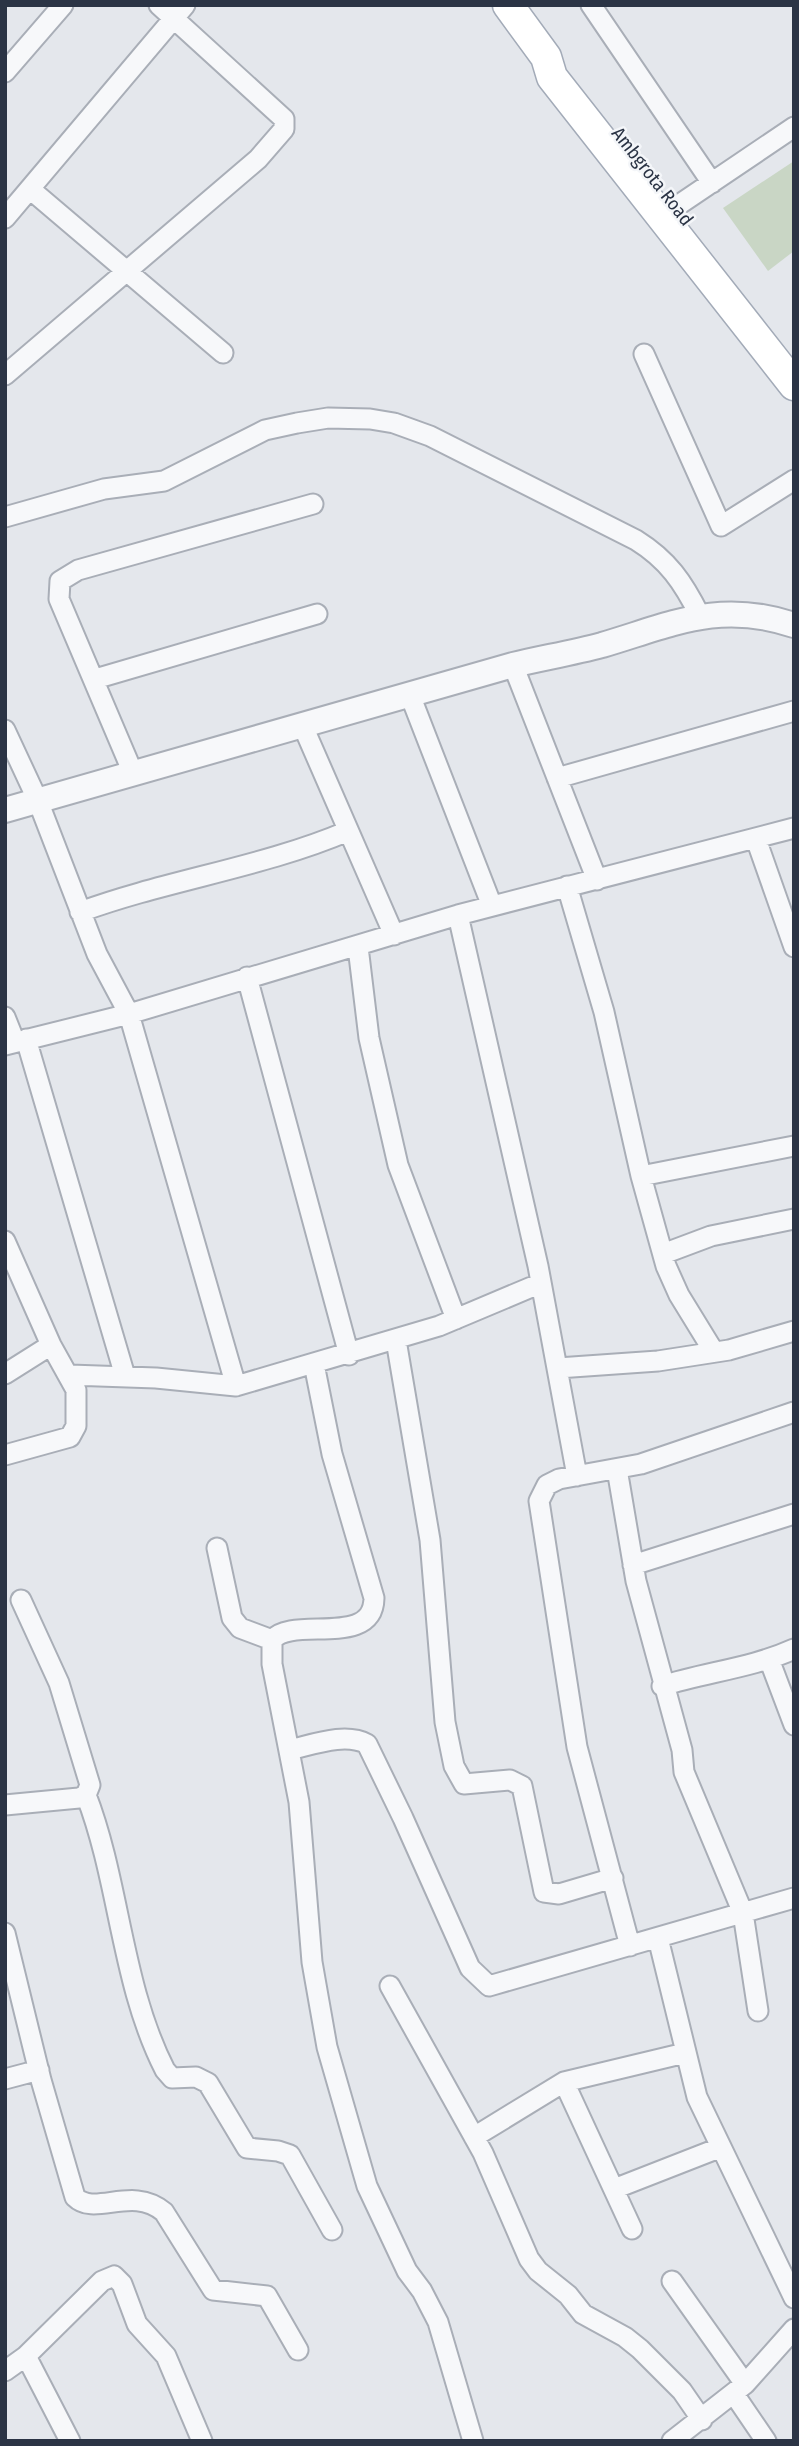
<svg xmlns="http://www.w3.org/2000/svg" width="799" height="2446" viewBox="0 0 799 2446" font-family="'Fira Sans Condensed',sans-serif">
<rect width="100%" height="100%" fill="#e4e7ec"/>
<path fill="#c9d6c5" d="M794,161V251L768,271L723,208Z"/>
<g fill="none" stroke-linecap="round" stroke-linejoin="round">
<defs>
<path id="minor" d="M591,5L712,183
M5,72L63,5
M30,189L223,353
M677,206L794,127
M5,218L185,5
M644,354L721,526L794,480
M5,375L258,159L284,129V119L159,5
M5,517L104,489L164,481L265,430L297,423L328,418L370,419L394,423L430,436L636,540C668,560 683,582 700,616
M513,665L597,880
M95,679L317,614
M410,695L492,906
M302,724L394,935
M5,730L38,801L97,954L129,1014L236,1386
M133,773L59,599L60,581L78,570L313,504
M557,778L794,711
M756,839L794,947
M567,886L604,1012L641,1176L666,1266L679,1295L714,1352
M80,912C167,880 264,867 348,831
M458,915L538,1266L577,1476
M358,947L369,1038L398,1165L456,1319
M247,977L349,1355
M5,1017L15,1042
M26,1039L125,1376
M5,1045L129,1014L458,915L794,828
M641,1176L794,1146
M5,1241L51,1345L76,1390V1426L70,1437L5,1455
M663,1254L711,1236L794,1219
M396,1340L430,1540L445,1722L454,1766L464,1784L510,1780L522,1786L544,1892L559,1894L613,1878
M314,1364L332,1454L374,1598C373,1649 292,1615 272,1640V1664L299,1802L312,1962L327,2047L367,2186L407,2271L422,2291L438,2322L473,2441
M558,1368L658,1361L729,1350L794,1331
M5,1374L51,1345
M70,1375L156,1378L236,1386L439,1326L541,1283
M617,1469L636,1581L682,1750L684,1772L743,1913L758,2011
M217,1548L232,1618L240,1628L272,1640
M633,1565L794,1514
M769,1659L794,1725
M662,1686C706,1672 752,1668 794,1649
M289,1750C312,1745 345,1732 367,1744L403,1818L470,1968L489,1986L794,1898
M86,1795C120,1883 121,1984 165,2070L172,2078L196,2077L208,2083L247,2148L278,2151L290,2155L332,2230
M5,1805L79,1798L86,1795L90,1785L59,1683L21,1600
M5,1933L41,2080L75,2197C95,2217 132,2185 164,2212L213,2290L267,2296L298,2350
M658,1938L697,2097L794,2298
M630,1946L577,1747L539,1501L547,1485L559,1479L641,1464L794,1412
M390,1986L483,2153L529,2259L538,2271L568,2295L583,2314L625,2337L640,2349L682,2391L702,2420
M5,2079L39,2070
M564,2082L632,2229
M474,2137L564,2082L685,2053
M614,2189L719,2148
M672,2281L745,2384
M26,2356L70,2441
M5,2371L26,2356L102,2281L114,2276L122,2284L137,2324L166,2356L202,2441
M734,2394L766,2441
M672,2441L745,2384L794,2329"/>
<path id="tertiary" d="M5,810L513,665C542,658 572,653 602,645C673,624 719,600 794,625"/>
<path id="primary" d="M508,5L546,57L552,77L794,385"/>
</defs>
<use href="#minor" stroke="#a9aeb7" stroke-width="23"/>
<use href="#tertiary" stroke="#a9aeb7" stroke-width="28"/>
<use href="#primary" stroke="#a3abb8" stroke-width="33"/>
<use href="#minor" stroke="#f7f8fa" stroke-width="19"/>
<use href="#tertiary" stroke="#f7f8fa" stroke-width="24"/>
<use href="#primary" stroke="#fff" stroke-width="30"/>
</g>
<g text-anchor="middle" stroke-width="5" stroke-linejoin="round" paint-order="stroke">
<g font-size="19" fill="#2b3445" stroke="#f4f6f9">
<text transform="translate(653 176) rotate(52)" y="7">Ambgrota Road</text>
</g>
</g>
<rect width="799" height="2446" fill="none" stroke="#2b3445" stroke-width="14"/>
</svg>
